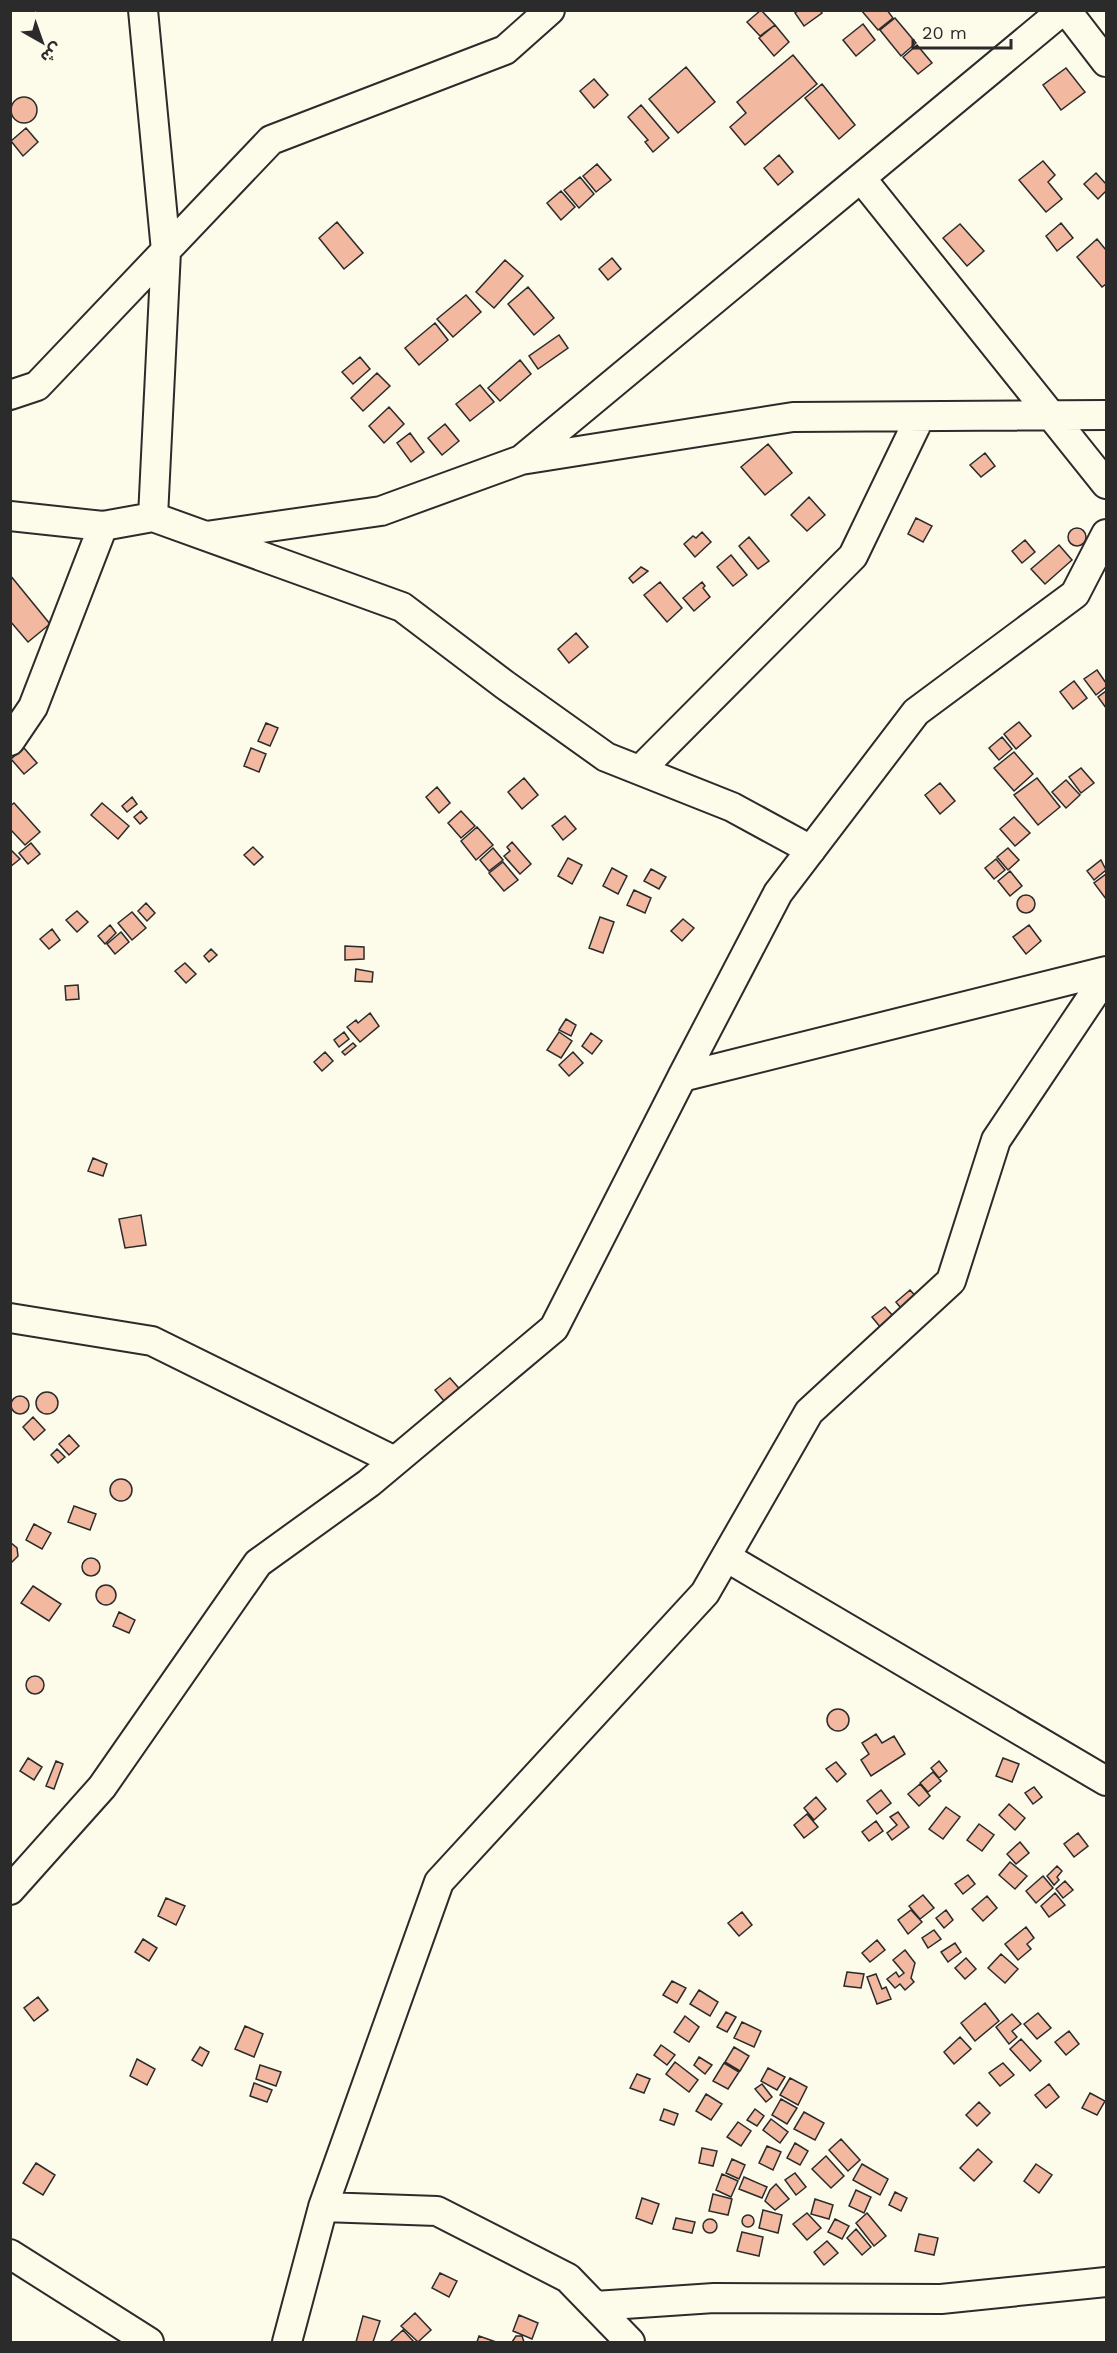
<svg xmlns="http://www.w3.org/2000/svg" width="1117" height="2353" viewBox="0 0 1117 2353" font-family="'Work Sans','Noto Sans Arabic',sans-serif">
<rect width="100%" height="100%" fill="#fdfbea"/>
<path fill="#f2b8a0" stroke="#2b2b2b" stroke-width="1.5" d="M761,10L775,25L760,36L747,22Z
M799,10H820L822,13L804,26L795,13Z
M861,10H887L893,18L878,30Z
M895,18L916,43L901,56L880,30Z
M863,24L875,40L856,56L843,40Z
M775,25L789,42L774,56L759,38Z
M917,45L932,63L918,74L903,57Z
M793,55L817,84L745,145L730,127L746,113L737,102Z
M686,67L715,102L678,133L649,99Z
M1066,68L1085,92L1061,110L1043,85Z
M594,79L608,95L594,108L580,91Z
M822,84L855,125L839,139L805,98Z
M11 110a13 13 0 1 1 26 0a13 13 0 1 1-26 0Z
M641,105L669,138L653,152L645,142L648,140L628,117Z
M26,128L38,142L23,156L11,141Z
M779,155L793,172L778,185L764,168Z
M1043,161L1055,175L1048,182L1062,199L1046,212L1019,180Z
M597,164L611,180L596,192L583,176Z
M1096,173L1106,184V191L1098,199L1084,184Z
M580,177L594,194L579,208L564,190Z
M561,191L575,207L561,220L547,203Z
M337,222L363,253L344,269L319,238Z
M1061,223L1073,238L1057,251L1046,236Z
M960,224L984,251L967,266L943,238Z
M1097,239L1106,250V284L1102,287L1077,257Z
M612,258L621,269L608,280L599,269Z
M505,260L523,276L494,308L476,292Z
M528,287L554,318L534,335L508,304Z
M466,295L481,312L453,337L437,319Z
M435,323L448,340L419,365L405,348Z
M559,335L568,348L538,369L529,356Z
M360,357L370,369L353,384L342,372Z
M520,360L531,374L500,401L488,388Z
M377,373L390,386L363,411L351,398Z
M480,385L494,402L470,421L456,404Z
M389,407L404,424L384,443L369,426Z
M445,424L459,441L442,455L428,438Z
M410,433L424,452L411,462L397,443Z
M768,444L792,473L765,495L741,467Z
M985,453L995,466L981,477L970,465Z
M809,497L825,515L807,531L791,515Z
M916,518L932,526L923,542L908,534Z
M1068 537a9 9 0 1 1 18 0a9 9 0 1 1-18 0Z
M702,532L711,542L695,557L684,544L693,536L696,538Z
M749,537L769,561L758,569L739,546Z
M1025,540L1035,552L1022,563L1012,551Z
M1059,545L1072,560L1045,584L1031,569Z
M731,555L747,575L733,586L717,567Z
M641,567L648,571L633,583L629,578Z
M10,575L50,624L28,642L10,621Z
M660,582L682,608L667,622L644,595Z
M702,582L705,586L703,588L710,597L694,611L683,598Z
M576,633L588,647L569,663L558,649Z
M1097,670L1106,683V687L1096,695L1084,679Z
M1074,681L1087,698L1073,709L1060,692Z
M1106,691V708L1098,697Z
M1019,722L1031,736L1016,749L1004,734Z
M266,723L278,728L270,746L258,741Z
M1002,737L1012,749L999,760L989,748Z
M24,748L37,763L24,774L11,759Z
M251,748L266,754L259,772L244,766Z
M1014,752L1033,774L1014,791L994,768Z
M1081,768L1094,783L1081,793L1069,777Z
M524,778L538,795L522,809L508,792Z
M1037,778L1060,807L1038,825L1014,795Z
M1066,780L1080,795L1066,808L1052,792Z
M940,783L955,801L940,814L925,795Z
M437,787L450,803L439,813L426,797Z
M132,797L137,804L127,812L122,806Z
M14,803L40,832L25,845L10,829V806Z
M102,803L129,826L118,839L91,815Z
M141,811L147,818L140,824L134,817Z
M461,811L475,826L461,838L448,823Z
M565,816L576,829L563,840L552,826Z
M1014,817L1030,833L1015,846L1000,829Z
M477,827L493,845L476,860L461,841Z
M512,842L531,864L520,874L504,856L510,851L507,847Z
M31,843L40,854L28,864L19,853Z
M253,847L263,857L254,865L244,855Z
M493,848L503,860L489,871L480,860Z
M1008,848L1019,860L1008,870L997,857Z
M10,849L20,859L10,867Z
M568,858L582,865L572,884L558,876Z
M996,859L1005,870L994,879L985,868Z
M1101,860L1106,870L1094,880L1087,871Z
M503,862L518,880L504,891L489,873Z
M612,868L627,876L618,894L603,886Z
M651,869L666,877L659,889L644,881Z
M1010,871L1022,886L1010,896L998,881Z
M1106,874V899L1094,883Z
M634,890L651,898L645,913L627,905Z
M1017 904a9 9 0 1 1 18 0a9 9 0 1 1-18 0Z
M146,903L155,913L147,921L138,911Z
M77,911L88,922L77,932L66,920Z
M132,912L146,928L132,940L118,923Z
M600,917L614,922L603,953L589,948Z
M683,919L694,928L682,941L671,931Z
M110,925L116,933L105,944L98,936Z
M1029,925L1041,941L1026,954L1013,937Z
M52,929L60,940L49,949L40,939Z
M121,932L129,942L115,954L107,944Z
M345,946L364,947V959L345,960Z
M211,949L217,955L209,962L204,956Z
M185,963L196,974L186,983L175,971Z
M356,969L373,972L372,982L355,981Z
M78,985L79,999L66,1000L65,986Z
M370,1013L379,1026L360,1042L347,1027L356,1020L358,1023Z
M566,1019L576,1025L571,1036L559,1030Z
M344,1032L349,1039L339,1047L334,1040Z
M559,1032L572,1041L561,1058L547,1050Z
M591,1033L602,1041L592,1054L582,1046Z
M353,1043L356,1046L345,1055L342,1052Z
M325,1052L333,1061L322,1071L314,1062Z
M573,1052L583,1063L569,1076L559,1065Z
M93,1158L107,1164L103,1176L88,1171Z
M141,1215L146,1245L125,1248L119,1219Z
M910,1290L920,1301L905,1313L896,1302Z
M885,1307L894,1317L881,1328L872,1317Z
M450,1378L464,1394L449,1407L435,1390Z
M36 1403a11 11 0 1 1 22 0a11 11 0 1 1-22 0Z
M11 1405a9 9 0 1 1 18 0a9 9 0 1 1-18 0Z
M33,1417L45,1430L34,1440L23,1427Z
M69,1435L79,1446L69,1455L59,1444Z
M57,1449L65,1457L58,1463L51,1455Z
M110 1490a11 11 0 1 1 22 0a11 11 0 1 1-22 0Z
M74,1506L96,1514L90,1530L68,1522Z
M34,1524L51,1533L42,1549L26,1540Z
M10,1542L17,1548L18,1556L10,1564Z
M82 1567a9 9 0 1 1 18 0a9 9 0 1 1-18 0Z
M96 1595a10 10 0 1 1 20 0a10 10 0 1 1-20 0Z
M33,1586L61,1604L49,1621L21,1603Z
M119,1612L135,1620L129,1633L113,1626Z
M26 1685a9 9 0 1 1 18 0a9 9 0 1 1-18 0Z
M827 1720a11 11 0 1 1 22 0a11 11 0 1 1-22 0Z
M876,1734L882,1743L894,1736L905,1754L871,1776L861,1760L869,1754L862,1743Z
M28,1758L42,1767L34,1780L20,1771Z
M1003,1758L1019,1764L1012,1782L996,1776Z
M56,1761L63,1764L54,1789L46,1786Z
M939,1761L947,1771L939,1778L931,1768Z
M836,1762L846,1774L837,1782L826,1769Z
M933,1772L941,1781L928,1792L920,1783Z
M920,1784L930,1796L919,1806L908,1794Z
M1034,1787L1042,1797L1033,1804L1025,1793Z
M881,1790L891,1803L877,1814L867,1801Z
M816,1797L826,1809L814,1820L804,1808Z
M1009,1804L1025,1818L1015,1830L999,1815Z
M946,1807L960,1817L943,1839L929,1829Z
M898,1812L909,1827L892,1840L887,1833L897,1825L890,1817Z
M807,1814L818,1827L804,1838L794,1825Z
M876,1821L883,1831L869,1841L862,1832Z
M979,1824L994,1835L982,1851L967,1840Z
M1078,1833L1088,1846L1074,1857L1064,1844Z
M1020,1842L1029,1853L1016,1864L1007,1854Z
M1010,1862L1027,1876L1015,1889L999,1875Z
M1057,1866L1062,1871L1057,1877L1059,1880L1054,1885L1047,1876Z
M968,1875L975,1884L963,1894L955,1884Z
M1043,1876L1053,1888L1036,1903L1026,1891Z
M1065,1881L1073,1890L1063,1898L1056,1889Z
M1055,1893L1065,1905L1049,1917L1041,1906Z
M923,1895L934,1908L920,1919L909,1906Z
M987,1896L997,1908L983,1921L972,1909Z
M166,1898L185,1906L176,1925L158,1916Z
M911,1910L922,1922L908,1934L898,1920Z
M946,1910L953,1920L944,1928L936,1918Z
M742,1912L752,1925L739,1936L728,1923Z
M1026,1927L1034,1938L1027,1944L1031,1949L1018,1960L1005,1944Z
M934,1930L941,1939L928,1948L922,1938Z
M143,1939L157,1948L149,1961L135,1952Z
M877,1940L885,1950L870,1962L862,1953Z
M955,1943L961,1952L948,1962L941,1952Z
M905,1950L915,1963L911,1978L914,1982L905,1990L900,1984L895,1988L887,1979L896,1972L899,1977L904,1973L893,1960Z
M1001,1954L1018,1969L1005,1983L988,1968Z
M966,1958L976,1969L965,1979L955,1968Z
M847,1972L864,1974L861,1988L844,1986Z
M876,1974L882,1989L886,1987L891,1999L877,2004L867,1977Z
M672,1981L686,1988L677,2003L663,1995Z
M699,1990L718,2002L710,2016L690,2004Z
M38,1997L48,2010L34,2021L24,2008Z
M985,2003L999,2021L975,2041L961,2023Z
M726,2012L736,2017L727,2032L717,2027Z
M1038,2013L1051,2028L1037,2039L1024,2024Z
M1012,2014L1021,2024L1012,2031L1017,2037L1009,2044L996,2027Z
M685,2016L699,2027L689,2042L674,2032Z
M742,2022L761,2031L754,2047L734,2038Z
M245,2026L263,2034L254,2057L235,2049Z
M1069,2031L1079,2044L1066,2055L1055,2042Z
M960,2037L971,2049L954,2064L944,2052Z
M1021,2039L1041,2061L1030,2071L1010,2049Z
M661,2045L675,2055L667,2065L654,2055Z
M200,2047L209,2052L202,2066L192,2060Z
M734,2047L749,2056L740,2071L725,2062Z
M699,2057L712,2065L705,2074L694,2065Z
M137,2059L155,2069L147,2085L130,2076Z
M675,2062L698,2080L689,2092L666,2074Z
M724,2063L739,2072L728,2089L713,2081Z
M1003,2063L1014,2075L1000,2086L989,2073Z
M260,2065L281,2072L276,2086L256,2079Z
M768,2068L785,2077L777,2090L761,2081Z
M637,2074L650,2079L644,2093L630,2088Z
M790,2078L807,2087L798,2105L780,2095Z
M254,2083L272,2090L267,2102L250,2096Z
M762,2084L772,2097L766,2102L755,2089Z
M1049,2084L1059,2097L1046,2108L1035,2095Z
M1090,2093L1105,2101L1097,2115L1082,2108Z
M706,2094L722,2104L711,2120L696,2111Z
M781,2099L797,2108L787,2124L772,2115Z
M979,2102L990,2113L977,2126L966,2115Z
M664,2109L678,2114L674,2125L660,2120Z
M755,2109L764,2116L757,2126L747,2120Z
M804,2112L824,2123L815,2140L794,2129Z
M771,2119L788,2132L780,2143L763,2130Z
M738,2122L751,2131L741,2146L727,2137Z
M841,2139L860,2160L848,2171L829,2150Z
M795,2143L808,2151L800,2165L787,2158Z
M767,2146L781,2152L773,2170L759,2163Z
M702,2148L717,2151L713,2166L699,2163Z
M978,2149L992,2162L974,2181L960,2168Z
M826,2156L844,2176L831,2188L812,2169Z
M732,2159L745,2165L739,2179L726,2173Z
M36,2163L55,2175L43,2195L23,2183Z
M862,2164L888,2179L880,2195L853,2180Z
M1036,2164L1052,2175L1039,2193L1024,2181Z
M795,2173L806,2187L796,2195L785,2180Z
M722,2174L738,2181L731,2197L716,2190Z
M744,2177L767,2187L762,2198L739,2189Z
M776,2184L789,2199L775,2210L765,2201L770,2190Z
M856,2190L871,2197L864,2213L849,2206Z
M895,2192L907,2198L901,2211L889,2205Z
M713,2194L732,2199L728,2215L709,2211Z
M642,2198L659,2204L652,2224L636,2218Z
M815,2199L833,2205L829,2219L811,2214Z
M763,2210L782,2215L778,2233L759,2228Z
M807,2213L821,2228L807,2240L793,2224Z
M867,2213L886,2236L874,2246L856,2223Z
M742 2221a6 6 0 1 1 12 0a6 6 0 1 1-12 0Z
M676,2218L695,2222L692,2233L673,2229Z
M703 2226a7 7 0 1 1 14 0a7 7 0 1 1-14 0Z
M835,2219L849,2226L842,2239L828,2232Z
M856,2229L871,2247L862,2255L847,2238Z
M742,2232L763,2237L759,2256L737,2251Z
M919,2234L938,2238L934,2255L915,2251Z
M827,2241L838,2253L824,2265L814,2252Z
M440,2273L457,2281L449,2297L432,2288Z
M415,2313L431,2330L418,2342L401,2326Z
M519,2315L538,2323L532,2339L513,2331Z
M363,2316L380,2321L373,2342H356Z
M403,2330L414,2342H390Z
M479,2336L496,2342H477Z
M516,2336H522L524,2342H512Z"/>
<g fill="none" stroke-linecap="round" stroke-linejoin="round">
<defs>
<path id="minor" d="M143,10L166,251L153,517
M1066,10L1106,62
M861,178L1106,484
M10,395L37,386L271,140L505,50L550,10
M521,460L793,417L1106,415
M10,516L103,526
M206,536L381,511L521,460L1063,10
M10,741L33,707L103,526L153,517L402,607L505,685L606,757L732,807L811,850
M640,770L853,556L920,417
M682,1077L778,893L916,712L1075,594L1106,534
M10,1318L152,1341L395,1461
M726,1557L1106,1781
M10,1890L102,1787L258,1563L369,1483L554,1328L682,1077L1106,971
M323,2207L437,2211L568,2278L630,2342
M10,2254L149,2342
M595,2306L714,2298L941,2299L1106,2282
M287,2342L323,2207L439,1882L705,1593L809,1412L951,1281L996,1140L1106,976"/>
</defs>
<use href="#minor" stroke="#2b2b2b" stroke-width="32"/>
<use href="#minor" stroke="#fdfbea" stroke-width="28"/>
</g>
<rect width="1117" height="2353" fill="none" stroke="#2b2b2b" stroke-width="24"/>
<g transform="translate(42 42) rotate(140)" stroke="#fdfbea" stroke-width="4.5" paint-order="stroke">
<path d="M0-4.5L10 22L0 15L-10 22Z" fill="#2b2b2b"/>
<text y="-9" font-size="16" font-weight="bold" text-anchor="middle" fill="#2b2b2b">ش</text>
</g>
<path d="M913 39v9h98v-9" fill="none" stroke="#2b2b2b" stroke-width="3"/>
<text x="922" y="39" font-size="18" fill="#2b2b2b" stroke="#fdfbea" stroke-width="4.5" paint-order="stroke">20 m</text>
</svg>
